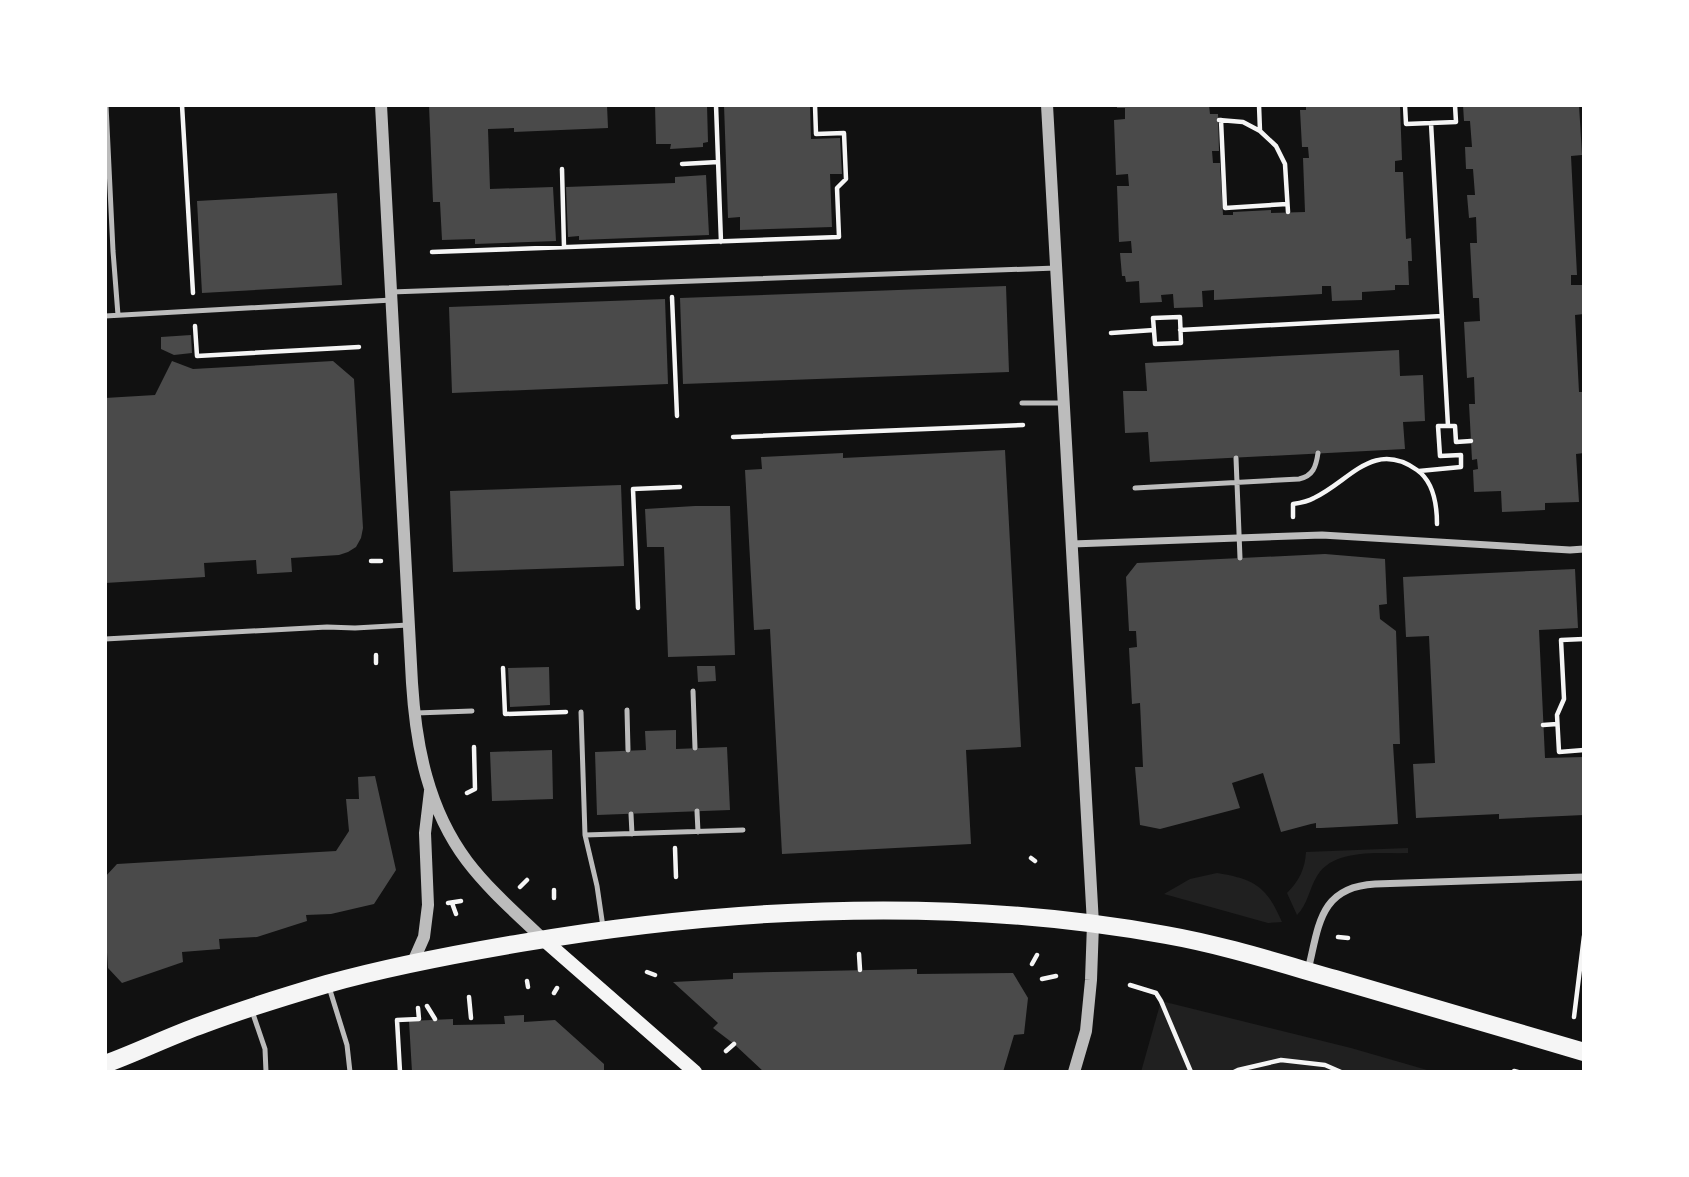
<svg xmlns="http://www.w3.org/2000/svg" width="1689" height="1177" viewBox="0 0 1689 1177" font-family="Lato,sans-serif">
<rect width="100%" height="100%" fill="#111"/>
<path fill="#202020" d="M1408,848V853C1379,854 1334,848 1317,876C1309,889 1308,904 1297,915L1287,893C1299,881 1305,869 1306,852Z
M1217,873C1255,879 1267,887 1282,922L1268,923L1164,894L1190,879Z
M1161,1001L1351,1048L1434,1072H1141Z"/>
<path fill="#4a4a4a" d="M429,105H607L608,128L514,132V128L488,129L490,189L553,187L556,241L475,244V239L442,240L440,202H433Z
M655,105H707L708,142L703,143V147L670,149L671,144H656Z
M724,105H810L811,139L840,138L842,174H830L832,227L740,230V217L728,218Z
M1117,105H1209L1210,114H1218L1219,151H1212L1213,163H1220L1223,215H1233V212L1271,210V213L1305,212L1303,158H1309L1308,147H1302L1300,110H1306V105H1400L1402,160L1395,161V172H1403L1406,239L1411,238L1412,261H1408L1409,285H1395V290L1362,292V300L1332,301L1331,286H1322V294L1214,300V290L1202,291L1203,307L1174,308L1173,294L1161,295L1162,302L1140,303L1139,281L1126,282L1125,276H1122L1120,253H1132L1131,241L1119,242L1117,186H1129L1128,174L1116,175L1114,120L1125,119V108H1117Z
M1463,105H1579L1582,155L1571,156L1577,275H1571V285H1583L1584,314L1575,315L1579,392H1584V453L1576,454L1579,502L1545,503V510L1502,512L1501,491L1474,492L1473,470L1478,469L1477,459L1472,460L1469,404H1475L1474,377L1467,378L1464,322L1480,321L1479,298H1473L1470,243H1477L1476,217L1469,218L1467,195H1475L1473,169H1466L1465,147H1472L1470,121H1464Z
M706,175L709,235L579,240V236L568,237L566,187L675,183V177Z
M337,193L342,285L202,293L197,201Z
M1006,286L1009,372L683,384L680,298Z
M665,299L668,384L452,393L449,307Z
M191,335L192,353L174,355L161,349V337Z
M1399,350L1400,376L1423,375L1425,421L1403,422L1405,449L1150,462L1148,432L1125,433L1123,391H1147L1145,363Z
M172,361L193,369L333,361L354,379L363,528L361,538L356,547L348,552L339,555L291,558L292,572L257,574L256,560L204,563L205,577L105,583V398L155,395Z
M1005,450L1021,747L966,750L971,844L782,854L770,629L754,630L745,470L762,469L761,457L843,453V458Z
M621,485L624,566L453,572L450,491Z
M695,506H730L735,655L668,657L664,547H647L645,509Z
M1325,554L1385,559L1387,604L1379,605L1380,619L1396,631L1400,744H1393L1398,824L1321,828H1316V823L1311,824L1281,832L1263,773L1232,783L1240,808L1160,829L1140,825L1135,767H1143L1140,703L1132,704L1129,648L1137,647L1136,631H1129L1126,577L1137,563Z
M1575,569L1578,628L1539,630L1545,758L1584,757V815L1499,819V814L1416,818L1413,764L1435,763L1429,636L1406,637L1403,577Z
M697,666H715L716,681L698,682Z
M549,667L550,705L510,707L508,668Z
M676,730V749L727,747L730,810L597,815L595,752L646,750L645,731Z
M552,750L553,799L492,801L490,752Z
M375,776L396,870L374,904L331,914L306,915L307,921L257,937L219,939L220,949L182,952L183,962L122,983L108,968L105,922V877L117,864L336,851L349,831L346,799H359L358,777Z
M917,969V974L1013,973L1028,998L1024,1034L1014,1035L1003,1072H764L734,1044L713,1028L718,1023L673,982L733,979V973Z
M524,1015V1022L555,1020L604,1064V1072H412L409,1021L453,1019V1025L505,1024L504,1016Z"/>
<g fill="none" stroke-linecap="round" stroke-linejoin="round">
<path stroke="#f5f5f5" stroke-width="4.5" d="M182,105L193,293
M716,105L721,242
M1259,105L1260,131
M1405,105L1406,124L1456,122L1455,105
M1219,120L1243,122L1260,131L1276,146L1285,164L1288,212
M1221,120L1225,208L1287,204
M682,164L718,162
M562,169L564,247
M432,252L839,237L837,188L846,179L844,133L816,134L815,105
M672,297L677,416
M1180,317L1181,343L1155,344L1153,318Z
M195,326L197,356L359,347
M1180,330L1442,316
M1111,333L1154,330
M1448,426H1455L1456,442L1471,441
M733,437L1023,425
M1419,471L1461,467V455L1440,456L1438,426H1448L1431,123
M1293,517V504C1300,503 1307,502 1314,498C1349,482 1373,439 1417,470C1434,482 1437,504 1437,524
M371,561H381
M638,608L633,489L680,487
M1584,639L1561,640L1564,699L1557,715L1559,752L1584,750
M376,655V663
M503,668L505,714L566,712
M1543,725L1557,724
M467,793L475,789L474,747
M675,848L676,877
M1031,858L1035,861
M520,887L527,880
M554,890V898
M448,903L461,901
M452,903L456,914
M1338,937L1348,938
M859,954L860,970
M1032,964L1037,955
M647,972L655,975
M1042,979L1056,976
M527,981L528,987
M1130,985L1156,993L1161,1001L1191,1072
M554,993L557,988
M469,997L471,1018
M427,1006L435,1019
M1574,1017L1584,936
M726,1051L734,1044
M1514,1071L1518,1072
M400,1072L397,1020L419,1019L418,1008
M1234,1072L1238,1070L1281,1060L1325,1065L1341,1072"/>
<path stroke="#bcbcbc" stroke-width="5" d="M106,105L113,251L118,315
M391,292L1056,268
M105,316L392,300
M1022,403H1064
M1236,458L1240,558
M1135,488L1299,479C1313,476 1316,467 1318,453
M105,639L327,627L355,628L408,625
M693,691L695,748
M627,710L628,750
M581,712L585,835L597,886L603,927
M416,713L472,711
M697,811L698,832
M631,814L632,834
M585,835L743,830
M329,987L347,1045L350,1072
M252,1011L265,1049L266,1072"/>
<path stroke="#bcbcbc" stroke-width="7" d="M1072,544L1322,535L1570,550L1584,549
M1308,970C1319,926 1319,887 1375,884L1584,877"/>
<path stroke="#bcbcbc" stroke-width="12" d="M381,105L412,683C416,746 428,809 467,861C489,890 517,914 543,939
M1047,105L1093,924L1091,980L1086,1031L1074,1072
M413,962L424,937L428,905L425,833L430,791"/>
<path stroke="#f5f5f5" stroke-width="14" d="M543,939L695,1072"/>
<path stroke="#f5f5f5" stroke-width="18" d="M105,1064C138,1052 170,1036 204,1024C244,1009 286,996 327,984C391,966 456,954 521,943C732,907 954,896 1166,935C1223,945 1279,963 1335,979C1418,1003 1501,1027 1584,1052"/>
</g>
<rect width="1689" height="1177" fill="none" stroke="#ffffff" stroke-width="214"/>
</svg>
